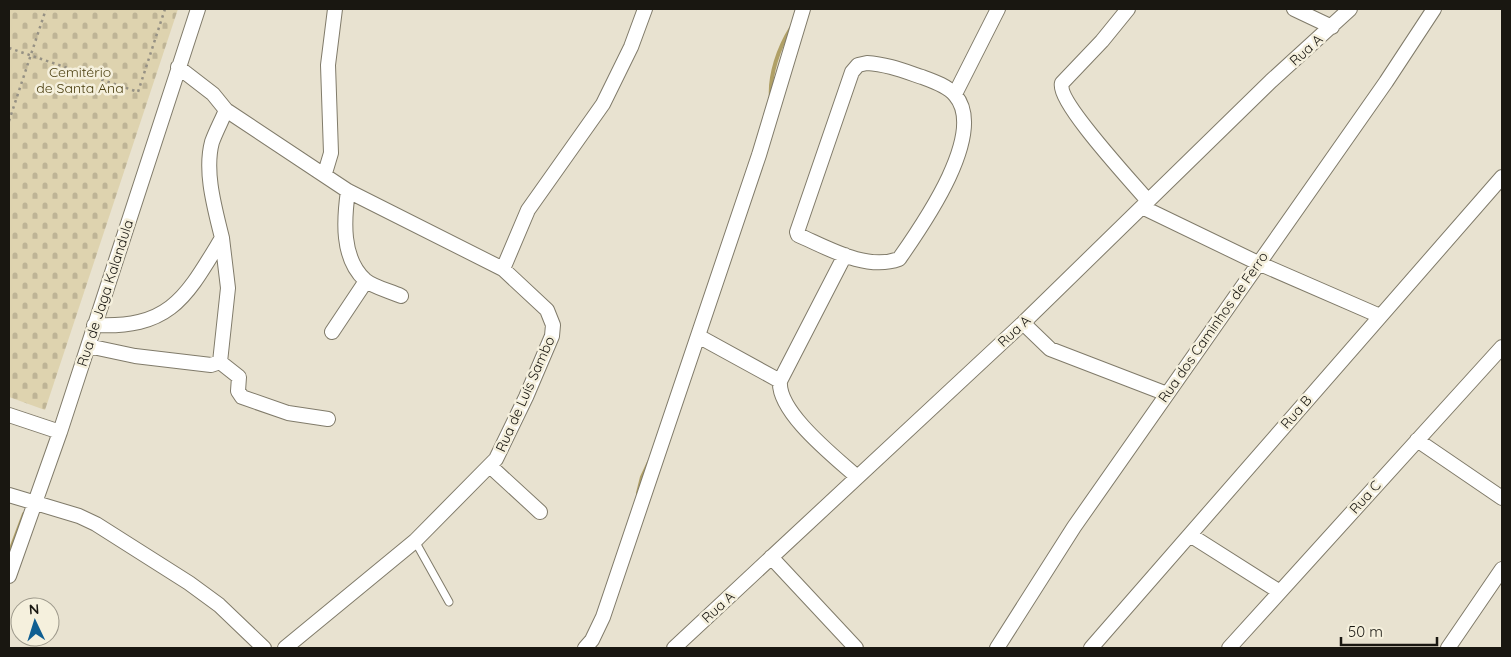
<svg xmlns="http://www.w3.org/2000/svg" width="1511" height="657" viewBox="0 0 1511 657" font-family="Quicksand,sans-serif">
<defs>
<pattern id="cemetery-stones" width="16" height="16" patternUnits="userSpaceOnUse" patternTransform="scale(1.25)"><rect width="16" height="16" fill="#ded3af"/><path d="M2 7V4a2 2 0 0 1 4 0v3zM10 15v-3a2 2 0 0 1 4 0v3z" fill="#beb496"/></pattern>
</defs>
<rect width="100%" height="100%" fill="#e8e2d0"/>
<path fill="url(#cemetery-stones)" d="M9,9H178L45,410L9,397Z"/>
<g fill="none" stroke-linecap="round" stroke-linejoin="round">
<path stroke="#b0a066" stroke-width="4" d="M771,99C769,75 779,47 791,28
M638,493L642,477L649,462
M9,554L24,514"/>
<defs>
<path id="lane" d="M415,541L449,602"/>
<path id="street" d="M1128,9L1102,41L1062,83C1056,101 1133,183 1148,201
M1294,9L1332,27
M867,63C886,64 904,71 922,77C933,81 948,86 955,95C988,133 922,226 899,259C866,271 828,248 798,235L797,232L852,72L858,65Z
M178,67L213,94L226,110L348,191L503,269L547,310L553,325L552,336L526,397L496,459L415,541L285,648
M955,94L998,9
M325,173L331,153L328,65L335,9
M348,191C344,219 341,258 365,280C373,287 390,291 401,296
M1142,207L1258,263L1380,316
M845,255L780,381C777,412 835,457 857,477
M503,269L528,210L603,104L631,47L645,9
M1023,323L1050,349L1167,394
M94,325C171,329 186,297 222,238C215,209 204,172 212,142C216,131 222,120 226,110
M332,332L366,281
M698,336L780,381
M88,346L135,356L211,365L220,362L228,288L222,238
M220,362L239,377L238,391L242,397L288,413L328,419
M9,415L60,432
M1417,440L1502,498
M490,466L540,512
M9,495L79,516L96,524L189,583L219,605L264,648
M1190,535L1280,592
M771,557L856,648
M9,576L60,432L198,9
M585,648L592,640L603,617L759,155L803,9
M674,648L1023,323L1271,81L1350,9
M997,648L1074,527L1386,82L1434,9
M1091,648L1502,177
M1229,648L1502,347
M1448,648L1502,569"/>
</defs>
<use href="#lane" stroke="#807b6a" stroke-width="9"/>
<use href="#street" stroke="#807b6a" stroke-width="16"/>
<path stroke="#969184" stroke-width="2.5" stroke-dasharray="2.5 4" stroke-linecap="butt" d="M9,48L138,92L165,9
M9,121L46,9"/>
<use href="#lane" stroke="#fff" stroke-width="7"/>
<use href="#street" stroke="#fff" stroke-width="14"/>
</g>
<g text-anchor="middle" stroke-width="5" stroke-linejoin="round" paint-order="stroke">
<g font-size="14" fill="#191711" stroke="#f5f0dd">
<text transform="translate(1306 50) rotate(-42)" y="5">Rua A</text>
<text transform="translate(105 293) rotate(-72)" y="5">Rua de Jaga Kalandula</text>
<text transform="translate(1213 327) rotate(-55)" y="5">Rua dos Caminhos de Ferro</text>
<text transform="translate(1014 331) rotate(-43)" y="5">Rua A</text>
<text transform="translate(525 394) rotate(-66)" y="5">Rua de Luís Sambo</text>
<text transform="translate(1296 412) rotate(-49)" y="5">Rua B</text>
<text transform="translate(1365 497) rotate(-48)" y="5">Rua C</text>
<text transform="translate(718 607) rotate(-43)" y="5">Rua A</text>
</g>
<g font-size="14" fill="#4b3f10" stroke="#f5f0dd">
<text x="80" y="77">Cemitério<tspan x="80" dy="16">de Santa Ana</tspan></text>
</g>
</g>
<rect width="1511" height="657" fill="none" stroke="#191711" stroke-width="20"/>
<g transform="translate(35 622) rotate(356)"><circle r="24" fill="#f5f0dd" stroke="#9d998b"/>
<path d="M0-4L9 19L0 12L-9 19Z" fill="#105f92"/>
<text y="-8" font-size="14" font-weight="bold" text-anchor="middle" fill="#191711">N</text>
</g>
<path d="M1341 637v8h96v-8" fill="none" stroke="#191711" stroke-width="2.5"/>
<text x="1348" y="637" font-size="15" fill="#191711" stroke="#f5f0dd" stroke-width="4" paint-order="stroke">50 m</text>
</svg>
